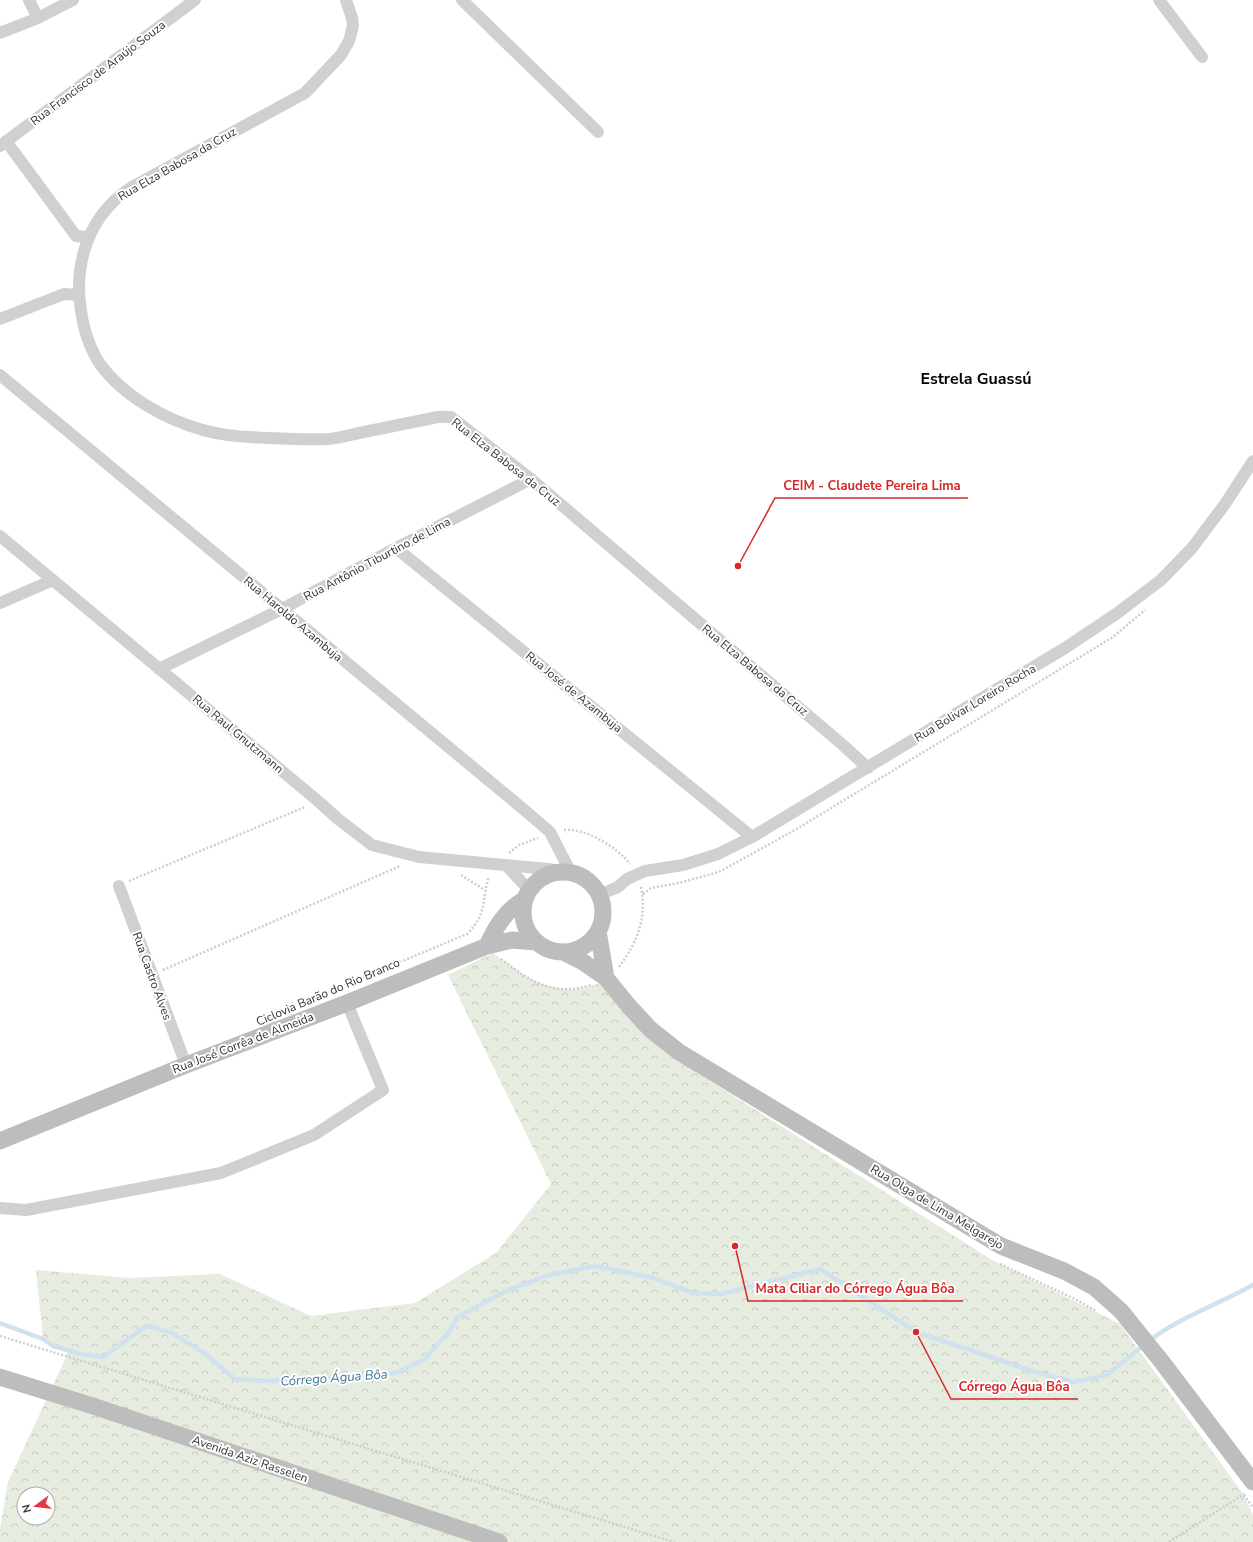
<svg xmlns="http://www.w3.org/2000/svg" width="1253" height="1542" viewBox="0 0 1253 1542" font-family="'Nunito Sans',sans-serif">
<defs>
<pattern id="park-crowns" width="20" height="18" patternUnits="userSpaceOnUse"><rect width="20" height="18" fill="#e6ecdf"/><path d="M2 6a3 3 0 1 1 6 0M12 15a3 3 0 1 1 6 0" fill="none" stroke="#c6cbc0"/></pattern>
</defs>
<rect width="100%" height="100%" fill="#fff"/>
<path fill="url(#park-crowns)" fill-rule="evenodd" d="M493,953C515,969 530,984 558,988C565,989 573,990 580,989C587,987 594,985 601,983L634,1024L671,1055L721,1088L992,1260L1120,1324L1243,1494L1253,1515V1542H0V1529L8,1482L69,1351L43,1339L36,1270L129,1278L220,1274L311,1316L415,1303L496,1253L551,1184L448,975ZM24,1494H48V1518H24Z"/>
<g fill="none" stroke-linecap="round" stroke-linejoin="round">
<path stroke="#cfe2ee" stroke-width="4.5" d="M0,1323L43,1339L53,1346L81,1354L103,1357L146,1326L170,1332L204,1353L235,1379L267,1381L364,1376L396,1373L425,1359L448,1333L458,1317L506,1291L549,1275L595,1266L653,1278L693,1293L721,1294L820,1269L916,1332L1035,1372L1073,1382L1107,1375L1144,1345
M1150,1340C1181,1317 1219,1304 1253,1285"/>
<path stroke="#cdcdcd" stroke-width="2.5" stroke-dasharray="2 2" stroke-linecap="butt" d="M564,830C586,828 617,847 630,864
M509,853L519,845L538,838
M461,875L485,890
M129,881L305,807
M643,894L651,888L679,883L719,872L795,830L1113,637L1145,610
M501,959C530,981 553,997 591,985
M619,967C638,941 647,918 641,886
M163,970L400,866
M326,993L467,934C488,913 481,901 489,876
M1000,1264L1075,1299L1096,1311
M0,1336L674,1542
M1244,1495L1253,1508
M1169,1542L1244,1494"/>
<path stroke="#d0d0d0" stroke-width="12" d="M29,0L38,18
M346,0L352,18L353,26L349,41L341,55L305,93L132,187C96,210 79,247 79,289C80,314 86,343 100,364C123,396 166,420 203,430C224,436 246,437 269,438C289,439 309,440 329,439C341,438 353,434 364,432C389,427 414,422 438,417H451L531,479L844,746L868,768
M462,0L598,132
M1159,0L1202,57
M0,33L38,18L73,0
M6,141L76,236L88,237
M0,146L195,0
M0,319L64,294L79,295
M0,375L528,813L550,832L571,873
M0,536L318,801L338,819L372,845L419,857L548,869L564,872
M396,548L752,837
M0,603L53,580
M159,669L282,609L396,548L531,479
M506,865L529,890
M119,886L186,1065
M599,895L618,887L627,879L645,871L683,865L718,854L752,837L1065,648L1116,614L1161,580L1192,548L1225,504L1253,461
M0,1208L26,1210L221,1173L314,1135L383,1090L347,1003"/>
<path stroke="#bdbdbd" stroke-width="17" d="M523 912a40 40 0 1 1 80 0a40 40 0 1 1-80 0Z
M598,931L606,978
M487,946C496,926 506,910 525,899
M563,952L583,962L606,978L628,1005L650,1029L679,1052L1001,1246L1064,1271L1094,1287L1121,1311L1162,1362L1253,1482
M0,1141L186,1065L347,1003L487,946L512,940L536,942
M0,1377L96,1407L499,1542"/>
</g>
<g text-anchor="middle" stroke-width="4" stroke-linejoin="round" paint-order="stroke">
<g font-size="12" fill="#333" stroke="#fff">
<text transform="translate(98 73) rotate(-37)" y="4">Rua Francisco de Araújo Souza</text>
<text transform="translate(177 164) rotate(-30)" y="4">Rua Elza Babosa da Cruz</text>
<text transform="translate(506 462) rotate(38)" y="4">Rua Elza Babosa da Cruz</text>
<text transform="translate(377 559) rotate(-28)" y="4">Rua Antônio Tiburtino de Lima</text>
<text transform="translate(293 619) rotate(40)" y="4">Rua Haroldo Azambuja</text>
<text transform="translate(755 670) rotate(40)" y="4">Rua Elza Babosa da Cruz</text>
<text transform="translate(574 692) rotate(39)" y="4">Rua José de Azambuja</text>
<text transform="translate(975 703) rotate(-31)" y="4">Rua Bolivar Loreiro Rocha</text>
<text transform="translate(238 734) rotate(40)" y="4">Rua Raul Gnutzmann</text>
<text transform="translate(152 976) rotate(70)" y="4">Rua Castro Alves</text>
<text transform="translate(328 992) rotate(-23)" y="4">Ciclovia Barão do Rio Branco</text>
<text transform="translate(243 1043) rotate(-21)" y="4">Rua José Corrêa de Almeida</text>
<text transform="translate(937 1207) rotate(31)" y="4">Rua Olga de Lima Melgarejo</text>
<text transform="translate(250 1459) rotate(19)" y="4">Avenida Aziz Rasselen</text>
</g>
<g font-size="13" font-style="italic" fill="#3f7597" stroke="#fff">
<text transform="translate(334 1377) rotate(-4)" y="5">Córrego Água Bôa</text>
</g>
<g font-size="16" font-weight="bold" fill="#000" stroke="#fff">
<text x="976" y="384">Estrela Guassú</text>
</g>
</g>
<path fill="none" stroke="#d62828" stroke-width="1.5" d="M738 566L775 498H968M735 1246L748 1301H963M916 1332L951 1399H1078"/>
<g fill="#d62828" stroke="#fff" stroke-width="1.5">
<circle cx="738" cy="566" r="4"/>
<circle cx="735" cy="1246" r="4"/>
<circle cx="916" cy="1332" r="4"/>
</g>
<g font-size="13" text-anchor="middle" font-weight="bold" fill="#d62828" stroke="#fff" stroke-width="4" stroke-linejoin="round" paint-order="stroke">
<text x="872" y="490">CEIM - Claudete Pereira Lima</text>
<text x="855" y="1293">Mata Ciliar do Córrego Água Bôa</text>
<text x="1014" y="1391">Córrego Água Bôa</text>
</g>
<g transform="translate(36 1506) rotate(255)"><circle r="19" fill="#ffffff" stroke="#adadad"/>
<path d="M0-3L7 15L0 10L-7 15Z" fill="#e63946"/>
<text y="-6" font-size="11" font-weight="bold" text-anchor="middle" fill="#333333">N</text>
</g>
</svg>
